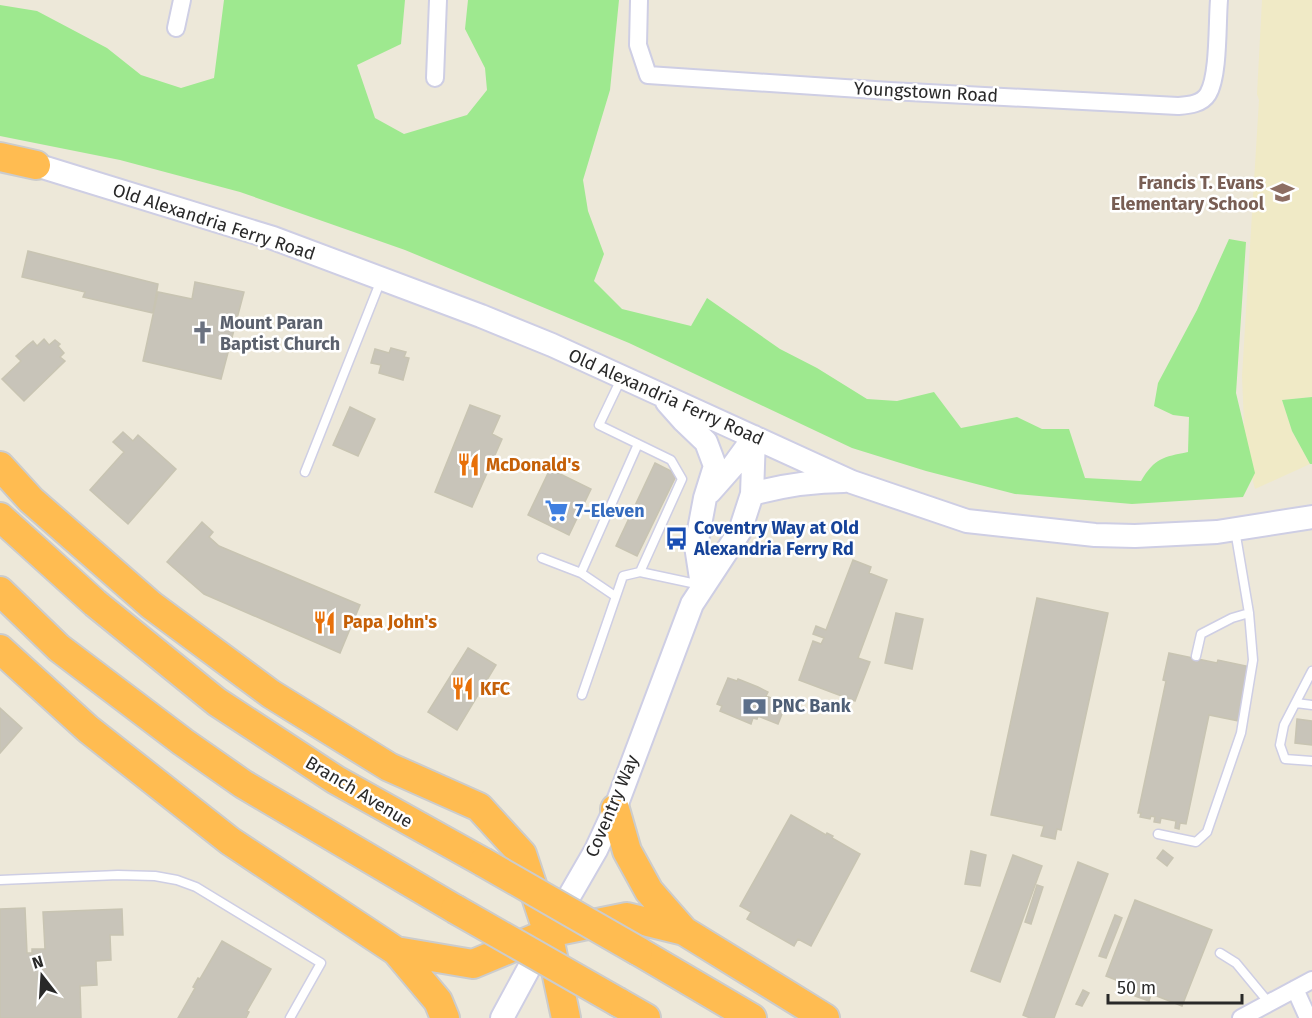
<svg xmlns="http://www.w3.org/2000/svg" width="1312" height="1018" viewBox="0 0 1312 1018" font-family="'Fira Sans',sans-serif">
<rect width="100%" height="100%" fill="#ede8d9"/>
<path fill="#f0eac6" d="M1262,0H1312V397L1282,400L1292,431L1310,464L1255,489L1245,450L1242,376L1259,100L1257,94Z"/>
<path fill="#9ee98f" d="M224,0H405L401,44L357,65L375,118L404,134L467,115L487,90L485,68L465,29L468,0H619L610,90L583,180L588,211L604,254L594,281L622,309L691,326L707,298L780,349L817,368L867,399L897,401L934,392L961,428L1017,417L1042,429H1069L1085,478L1141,481C1155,458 1163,457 1188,452L1189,417L1173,415L1154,406L1158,383L1197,310L1229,239L1246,242L1236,393L1255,473L1243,497L1132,504L1015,494L926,471L852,448L629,343L405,250L240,192L120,160L0,136V5L37,11L107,48L141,75L181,88L214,78Z
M1312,397V464H1310L1292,431L1282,400Z"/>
<path fill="#c8c4b9" stroke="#c8c4b2" stroke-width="1.5" d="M28,251L158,284L153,313L83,297L85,292L22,277Z
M195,282L244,292L221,379L143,361L158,292L192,299Z
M44,339L49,345L55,340L60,344L58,346L64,353L60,357L65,361L24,401L2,379L21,361L16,356L28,345L33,341L37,346Z
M391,348L406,352L404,357L409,358L403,380L379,373L381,365L371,363L375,349L389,353Z
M470,405L500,416L492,434L502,439L472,507L435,492Z
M350,407L375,419L358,456L333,445Z
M123,432L133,441L138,435L176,469L128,524L90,490L124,452L113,442Z
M655,463L677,474L637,556L616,546Z
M550,469L591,489L569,535L528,515Z
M202,522L213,532L209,537L219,546L360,605L340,653L204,594L167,562Z
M853,560L871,567L869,573L887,580L858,658L870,662L855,701L799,680L813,641L821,644L824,638L813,634L816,626L826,630Z
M1037,598L1108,613L1061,830L1057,829L1055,839L1041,836L1044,826L991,815Z
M896,613L923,619L912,669L885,663Z
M468,648L496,665L457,730L428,712Z
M1169,653L1217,663L1218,660L1251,667L1239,721L1209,715L1186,824L1180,823L1179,829L1175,828L1176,821L1161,818L1160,823L1154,822L1155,817L1151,816L1150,819L1140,817L1141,813H1138L1166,681L1163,680Z
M728,678L737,681L738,679L758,687L768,692L766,696L786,704L778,724L758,716L757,719L753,718L751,724L720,711L722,706L717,704Z
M0,708L22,728L0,753Z
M0,708L22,728L0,753Z
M1297,719L1312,721V745L1295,743Z
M791,815L826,835L827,833L833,836L832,838L860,854L811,946L798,939L794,946L747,919L751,912L740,906Z
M1163,850L1173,858L1167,866L1157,858Z
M971,851L986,855L980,886L965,884Z
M1013,855L1042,866L1000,982L971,971Z
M1078,862L1108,874L1054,1018H1030L1023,1015Z
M1037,885L1043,887L1031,924L1025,922Z
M1135,900L1212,930L1182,1006L1106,976Z
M25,908L27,953H32V949H45L43,912L122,909L123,935H110L111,960L96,961L97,985L80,986L81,1018H0V909Z
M1115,915L1122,918L1106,958L1099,956Z
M222,941L271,969L247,1011L249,1012L246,1018H178L195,988L193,987L198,978L200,979Z
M1083,990L1089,993L1082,1006L1076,1004Z
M1137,990L1151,995L1149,1001L1135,996Z"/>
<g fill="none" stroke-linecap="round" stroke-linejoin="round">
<defs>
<path id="service" d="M305,472L381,280
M542,558L581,573
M640,572L701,585
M615,596L581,573L638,444
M1196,656L1201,634L1232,618L1249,613
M1312,671L1284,725L1280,745L1285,759L1312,761
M582,695L623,576L640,572L682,479L671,460L599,425L621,379
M1296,703L1312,705
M1158,834L1196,842L1207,832L1241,733L1253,660L1249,613L1235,530
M0,880L118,875L155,876L177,880L196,887L321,963L290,1018
M1220,953L1236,963L1269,1003"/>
<path id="minor" d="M639,0L638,45L648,75L890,91L1178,106C1189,105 1202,104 1208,94C1219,76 1217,23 1219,0
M176,28L182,0
M435,78L438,0
M1295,989L1308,1018
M1241,1018L1312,980"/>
<path id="secondary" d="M36,165L273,238L481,316L552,345L852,482L967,521L1095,535L1135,536L1217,532L1312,517
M667,402L683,420L706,442L715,466L705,498L696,546L702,585
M710,492L733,466L754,437
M752,494C785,485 811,481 844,481
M502,1018L548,933L596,850L615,809L692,604L740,531L752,494L754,437"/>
<path id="motorway" d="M0,157L36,165
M0,466L31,500L151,605L271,694L389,767L479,807L522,854L548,933L566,1018
M0,517L95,603L217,702L336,780L483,862
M0,591L59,648L183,742L243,784L455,909
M0,649L88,729L230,841L396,951L438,1001L445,1018
M615,809L627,851L649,891L684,931L825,1018
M396,951L473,964L548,933L627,917L684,931
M638,951L752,1018
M618,1002L646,1018"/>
</defs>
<use href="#service" stroke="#cecee4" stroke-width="11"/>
<use href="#minor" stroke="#cecee4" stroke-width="20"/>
<use href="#secondary" stroke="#cecee4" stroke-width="26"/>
<use href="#motorway" stroke="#ccc" stroke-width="32"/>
<use href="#service" stroke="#fff" stroke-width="8"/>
<use href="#minor" stroke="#fff" stroke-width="16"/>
<use href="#secondary" stroke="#fff" stroke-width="22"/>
<use href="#motorway" stroke="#ffbc51" stroke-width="28"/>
<defs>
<path id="motorway-bridge" d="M483,862L638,951
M455,909L618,1002"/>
</defs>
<use href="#motorway-bridge" stroke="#ccc" stroke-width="32" stroke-linecap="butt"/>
<use href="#motorway-bridge" stroke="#ffbc51" stroke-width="28"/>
</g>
<defs>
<symbol id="school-bare" viewBox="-9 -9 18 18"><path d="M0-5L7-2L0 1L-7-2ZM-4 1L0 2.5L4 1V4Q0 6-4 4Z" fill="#8d6e63" stroke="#fff" stroke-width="2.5" paint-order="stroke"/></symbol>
<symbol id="church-bare" viewBox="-9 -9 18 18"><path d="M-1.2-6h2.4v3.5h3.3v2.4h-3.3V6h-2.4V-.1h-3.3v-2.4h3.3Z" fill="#6b7280" stroke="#fff" stroke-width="2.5" paint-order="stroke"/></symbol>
<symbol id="restaurant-bare" viewBox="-9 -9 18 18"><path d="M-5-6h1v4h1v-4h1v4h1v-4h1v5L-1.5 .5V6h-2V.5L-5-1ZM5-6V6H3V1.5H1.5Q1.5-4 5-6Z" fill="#e8710a" stroke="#fff" stroke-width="2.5" paint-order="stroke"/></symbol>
<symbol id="supermarket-bare" viewBox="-9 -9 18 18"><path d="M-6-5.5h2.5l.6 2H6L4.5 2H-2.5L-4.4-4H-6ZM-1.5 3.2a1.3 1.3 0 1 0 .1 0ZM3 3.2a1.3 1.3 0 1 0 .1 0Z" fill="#3f7fe0" stroke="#fff" stroke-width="2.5" paint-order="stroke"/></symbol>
<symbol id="bus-bare" viewBox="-9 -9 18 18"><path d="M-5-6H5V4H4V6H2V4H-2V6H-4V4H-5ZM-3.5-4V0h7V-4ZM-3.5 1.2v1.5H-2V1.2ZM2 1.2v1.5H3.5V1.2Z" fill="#1a4fb4" stroke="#fff" stroke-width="2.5" paint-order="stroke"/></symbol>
<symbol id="bank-bare" viewBox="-9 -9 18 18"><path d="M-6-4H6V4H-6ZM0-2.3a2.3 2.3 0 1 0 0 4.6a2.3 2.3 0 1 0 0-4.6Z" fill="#5c6f8a" stroke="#fff" stroke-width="2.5" paint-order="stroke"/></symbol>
</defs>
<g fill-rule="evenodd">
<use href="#school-bare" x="1266" y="176" width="33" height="33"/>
<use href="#church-bare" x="186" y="316" width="33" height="33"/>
<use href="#restaurant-bare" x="452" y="448" width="33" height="33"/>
<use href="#supermarket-bare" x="540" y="494" width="33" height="33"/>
<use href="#bus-bare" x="660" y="522" width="33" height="33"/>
<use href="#restaurant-bare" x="308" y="606" width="33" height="33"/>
<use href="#restaurant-bare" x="446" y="672" width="33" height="33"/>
<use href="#bank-bare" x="738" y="690" width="33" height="33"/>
</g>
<g text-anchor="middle" stroke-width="5" stroke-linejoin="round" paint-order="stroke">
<g font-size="18" fill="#292929" stroke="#fff">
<text transform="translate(926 92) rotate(3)" y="6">Youngstown Road</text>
<text transform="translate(214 222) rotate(18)" y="6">Old Alexandria Ferry Road</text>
<text transform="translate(666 397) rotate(24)" y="6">Old Alexandria Ferry Road</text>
<text transform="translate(359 792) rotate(31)" y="6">Branch Avenue</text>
<text transform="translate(612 806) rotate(-67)" y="6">Coventry Way</text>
</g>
<g font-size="18" font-weight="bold" fill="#785e54" stroke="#fff" text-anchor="end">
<text x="1264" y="189">Francis T. Evans<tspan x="1264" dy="21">Elementary School</tspan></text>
</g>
<g font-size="18" font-weight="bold" fill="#5b616d" stroke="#fff" text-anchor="start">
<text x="220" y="329">Mount Paran<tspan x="220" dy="21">Baptist Church</tspan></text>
</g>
<g font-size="18" font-weight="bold" fill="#c56008" stroke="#fff" text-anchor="start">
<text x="486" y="471">McDonald's</text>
<text x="343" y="628">Papa John's</text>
<text x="480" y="695">KFC</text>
</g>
<g font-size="18" font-weight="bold" fill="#366cbe" stroke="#fff" text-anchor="start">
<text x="575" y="517">7-Eleven</text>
</g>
<g font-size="18" font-weight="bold" fill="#164399" stroke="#fff" text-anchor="start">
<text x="694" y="534">Coventry Way at Old<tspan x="694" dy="21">Alexandria Ferry Rd</tspan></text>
</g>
<g font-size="18" font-weight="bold" fill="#4e5e75" stroke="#fff" text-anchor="start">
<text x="772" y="712">PNC Bank</text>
</g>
</g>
<g transform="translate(42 976) rotate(343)" stroke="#ffffff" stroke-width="4.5" paint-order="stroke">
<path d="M0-4.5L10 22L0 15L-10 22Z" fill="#292929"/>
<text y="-9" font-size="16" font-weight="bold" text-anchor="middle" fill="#292929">N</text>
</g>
<path d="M1108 994v9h134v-9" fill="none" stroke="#292929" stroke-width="3"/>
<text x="1117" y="994" font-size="18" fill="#292929" stroke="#ffffff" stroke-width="4.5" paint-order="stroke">50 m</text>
</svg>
